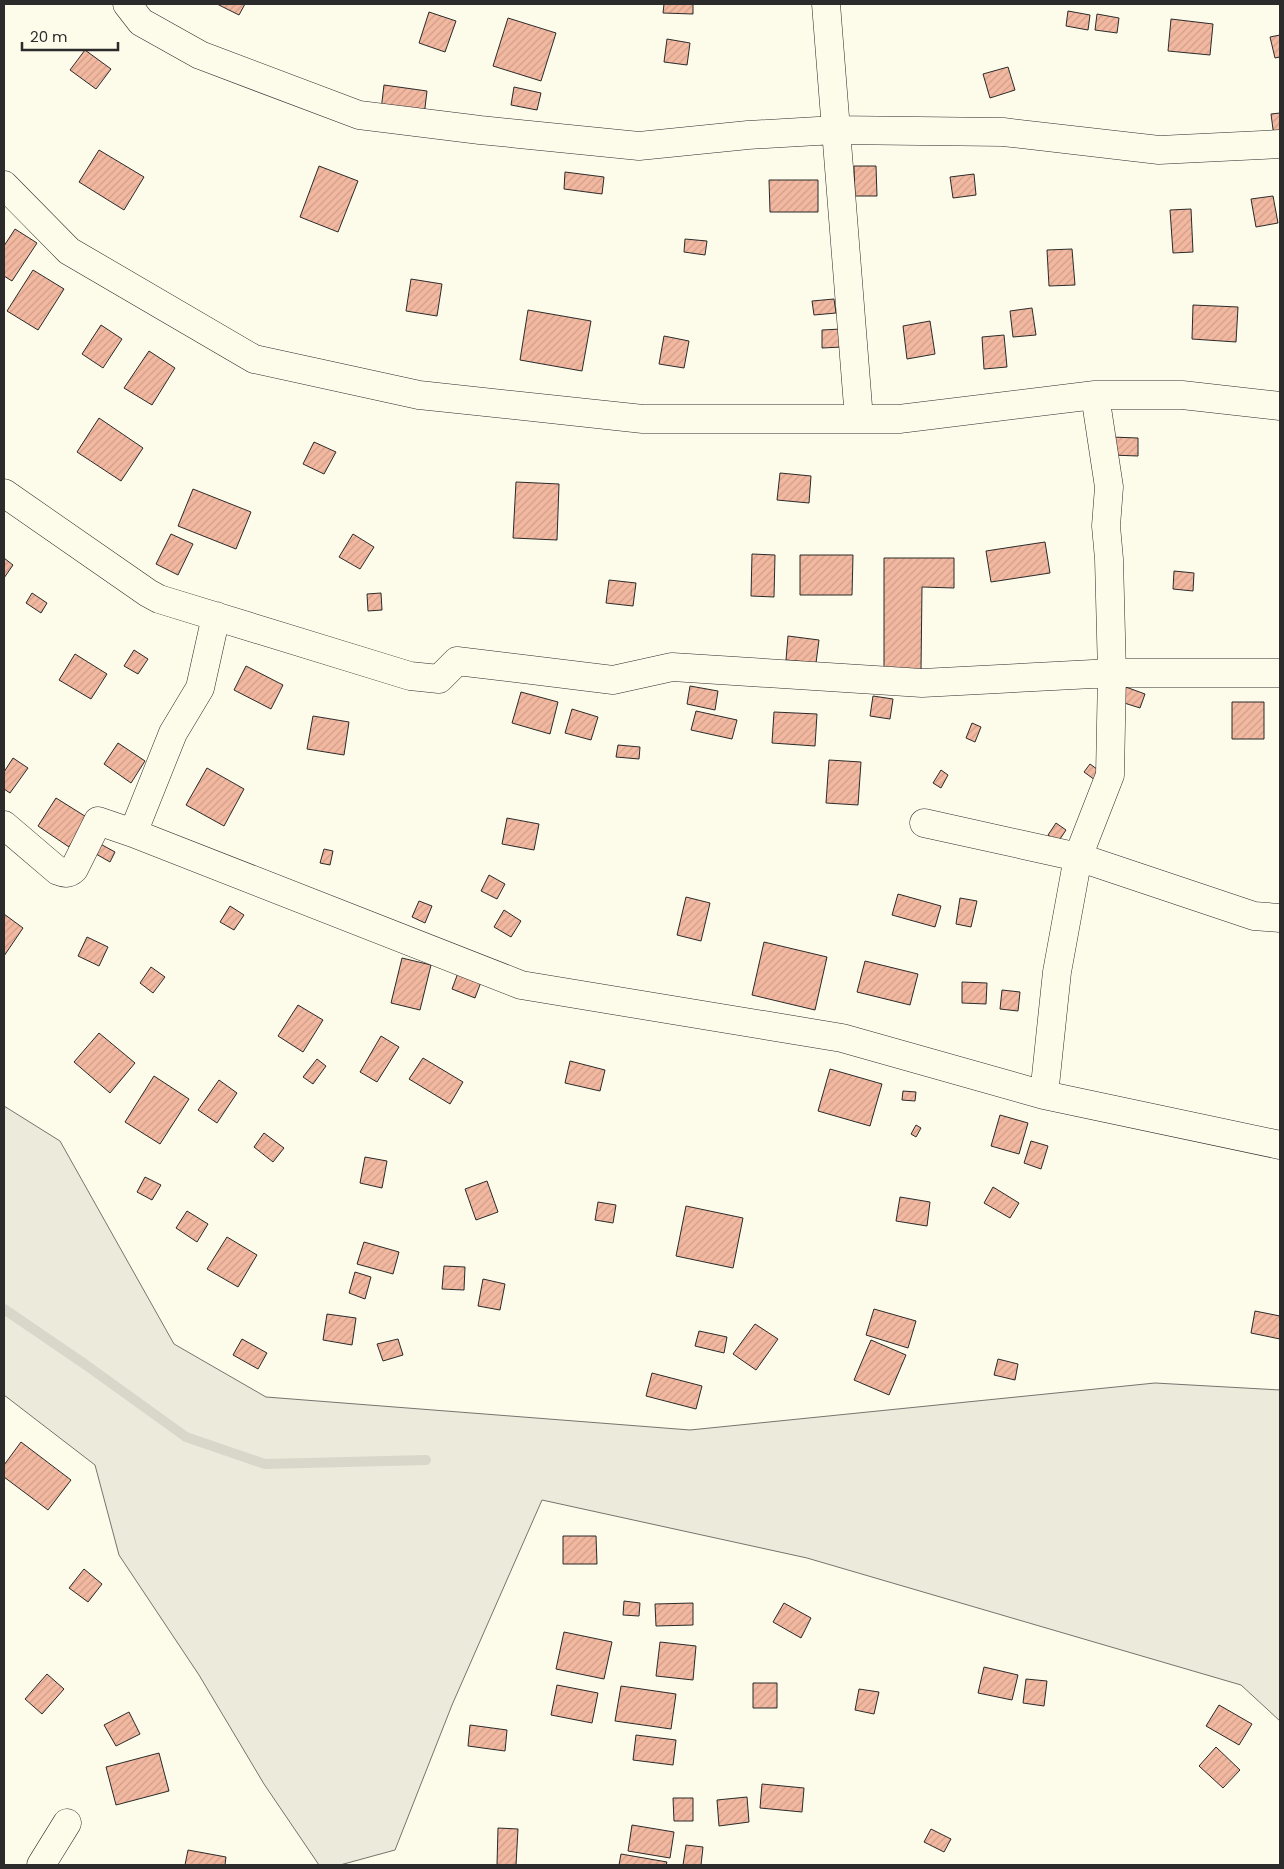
<svg xmlns="http://www.w3.org/2000/svg" width="1284" height="1869" viewBox="0 0 1284 1869" font-family="Poppins,sans-serif">
<defs>
<pattern id="building-hatch" width="6" height="6" patternUnits="userSpaceOnUse" patternTransform="scale(1.25)"><rect width="6" height="6" fill="#f2b8a0"/><path d="M-1 1l2-2M0 6l6-6M5 7l2-2" fill="none" stroke="#d09e8a"/></pattern>
</defs>
<rect width="100%" height="100%" fill="#fdfbea"/>
<path fill="#ecebdb" stroke="#74746e" d="M4,1106L60,1141L174,1344L266,1397L690,1430L1155,1383L1280,1390V1721L1241,1685L807,1558L542,1500L452,1705L395,1850L340,1865H319L264,1784L199,1675L119,1555L95,1465L4,1395Z"/>
<g fill="none" stroke-linecap="round" stroke-linejoin="round">
<path stroke="#d8d7c9" stroke-width="10" d="M4,1309L86,1365L186,1437L265,1464L426,1460"/>
</g>
<path fill="url(#building-hatch)" stroke="#2b2b2b" d="M217,4H245L239,15Z
M664,4H693V14L663,13Z
M1068,11L1090,15L1088,30L1066,26Z
M429,12L456,21L445,52L419,43Z
M1097,14L1119,18L1117,33L1095,30Z
M508,18L556,33L541,81L493,66Z
M1171,19L1213,24L1210,55L1168,51Z
M1280,35V57L1275,58L1270,37Z
M667,39L690,43L687,65L664,62Z
M85,50L111,69L96,89L70,70Z
M1008,67L1015,90L990,98L983,74Z
M384,85L427,91L424,116L381,110Z
M514,87L541,93L537,110L511,105Z
M1280,113V136L1274,137L1271,114Z
M99,150L144,177L124,210L79,182Z
M319,166L358,181L338,232L300,217Z
M854,166H876L877,196H855Z
M565,172L604,177L602,194L564,189Z
M974,174L976,195L953,198L950,177Z
M769,180H818V212H770Z
M1273,196L1278,223L1256,227L1251,199Z
M1191,209L1193,252L1173,253L1170,210Z
M15,229L37,243L12,281L4,276V246Z
M685,239L707,241L705,255L684,252Z
M1072,249L1075,285L1049,286L1047,250Z
M33,270L64,289L38,330L7,311Z
M411,279L442,284L437,316L406,311Z
M834,299L836,313L814,315L812,301Z
M1193,305L1238,307L1236,342L1192,339Z
M1032,308L1036,335L1013,337L1010,311Z
M528,310L591,321L582,371L520,360Z
M930,321L935,354L907,359L903,326Z
M101,325L122,339L103,368L82,354Z
M841,329L842,347L822,348V330Z
M1004,335L1007,367L984,369L982,337Z
M664,336L689,341L684,368L659,364Z
M149,351L175,368L152,405L124,388Z
M99,418L143,448L121,481L77,452Z
M1111,437L1138,438V456L1111,455Z
M314,442L336,452L324,474L303,464Z
M780,473L811,476L809,503L777,500Z
M516,482L559,484L557,540L513,538Z
M193,489L251,512L236,549L178,526Z
M171,534L193,544L178,575L156,564Z
M353,534L374,547L360,569L339,557Z
M1045,542L1050,573L991,582L986,551Z
M752,554L775,555L774,597L751,596Z
M800,555H853L852,595H800Z
M4,558L13,565L4,578Z
M884,558H954V588L922,587L921,670L884,669Z
M1174,571L1194,573L1193,591L1173,589Z
M609,580L636,583L633,606L606,603Z
M32,593L47,603L41,613L26,603Z
M381,593L382,610L368,611L367,594Z
M788,636L819,640L816,663L786,660Z
M134,650L148,659L138,674L124,666Z
M75,654L107,674L91,699L59,680Z
M246,666L283,685L271,709L234,690Z
M690,686L718,691L715,710L687,704Z
M1123,686L1145,694L1140,708L1118,701Z
M521,692L558,702L550,734L512,723Z
M873,696L893,699L890,719L870,716Z
M1232,702H1264V739H1232Z
M572,709L598,717L591,740L565,733Z
M696,711L737,720L732,739L691,730Z
M774,712L817,714L815,746L772,743Z
M313,716L349,722L344,755L307,749Z
M972,723L981,727L975,742L966,738Z
M118,743L145,761L131,783L104,764Z
M618,745L640,747L639,759L616,757Z
M13,758L28,768L10,793L4,789V772Z
M829,760L861,762L858,805L826,803Z
M1090,764L1101,772L1095,780L1084,772Z
M207,768L244,789L224,826L186,805Z
M941,770L948,775L941,788L933,783Z
M56,798L88,818L69,847L38,826Z
M507,818L539,824L534,850L502,844Z
M1056,823L1066,830L1058,842L1048,835Z
M95,841L115,852L110,862L89,850Z
M324,849L333,851L330,865L320,863Z
M489,875L505,884L497,899L481,891Z
M898,894L941,906L935,927L892,915Z
M686,897L710,903L701,941L677,935Z
M960,898L977,901L971,927L956,924Z
M419,901L432,906L425,923L412,917Z
M230,906L244,915L234,930L220,922Z
M504,910L521,921L511,937L494,927Z
M4,914L23,928L4,956Z
M87,937L108,947L99,966L78,956Z
M764,942L827,957L815,1010L752,995Z
M402,958L431,965L420,1010L391,1003Z
M865,961L918,974L910,1005L857,992Z
M151,967L165,977L153,993L140,983Z
M458,973L481,982L475,998L452,989Z
M962,982L987,983L986,1004L962,1003Z
M1002,990L1020,992L1018,1011L1000,1009Z
M298,1005L323,1020L303,1052L278,1036Z
M99,1033L135,1063L110,1093L74,1062Z
M381,1036L399,1047L377,1082L360,1072Z
M423,1058L463,1082L450,1104L409,1079Z
M317,1059L326,1066L313,1084L303,1077Z
M570,1061L605,1070L600,1091L565,1083Z
M830,1069L882,1084L870,1126L818,1111Z
M154,1076L189,1099L160,1144L125,1122Z
M219,1080L237,1093L217,1123L198,1110Z
M903,1091L916,1092L915,1101L902,1100Z
M1000,1115L1028,1123L1019,1154L991,1146Z
M916,1125L921,1128L916,1137L911,1134Z
M264,1133L284,1148L273,1162L254,1147Z
M1031,1141L1048,1146L1041,1169L1024,1163Z
M365,1157L387,1161L382,1188L360,1183Z
M145,1177L161,1185L152,1200L137,1192Z
M487,1181L498,1212L476,1220L465,1189Z
M993,1187L1019,1203L1010,1218L984,1203Z
M900,1197L930,1202L927,1226L896,1221Z
M598,1202L616,1205L613,1223L595,1220Z
M686,1206L743,1218L733,1268L676,1256Z
M187,1211L208,1224L197,1242L176,1228Z
M227,1237L257,1255L238,1287L207,1269Z
M364,1242L399,1252L393,1274L357,1264Z
M444,1266L465,1267L464,1290L442,1289Z
M355,1272L371,1277L365,1299L349,1293Z
M483,1279L505,1284L500,1310L478,1306Z
M874,1309L916,1321L908,1348L866,1335Z
M1255,1311L1280,1316V1339L1251,1333Z
M327,1314L356,1318L352,1345L323,1340Z
M755,1324L778,1339L756,1370L733,1354Z
M699,1331L727,1337L724,1353L695,1346Z
M242,1339L267,1353L258,1369L233,1355Z
M398,1339L403,1355L383,1361L377,1344Z
M871,1340L906,1355L889,1395L854,1380Z
M998,1359L1018,1364L1015,1380L994,1375Z
M652,1373L702,1386L696,1409L646,1396Z
M21,1442L71,1480L48,1510L4,1477V1465Z
M563,1536H596L597,1564H563Z
M84,1569L102,1584L88,1602L69,1588Z
M624,1601L640,1603L639,1616L623,1615Z
M693,1603V1625L656,1626L655,1604Z
M784,1603L811,1618L801,1638L773,1622Z
M564,1632L612,1642L604,1679L556,1669Z
M660,1642L696,1646L693,1680L656,1676Z
M984,1667L1018,1675L1012,1700L978,1693Z
M47,1674L64,1689L42,1714L25,1699Z
M1026,1679L1047,1681L1044,1706L1023,1703Z
M753,1683H777V1708H753Z
M557,1685L598,1693L592,1723L551,1715Z
M621,1686L676,1694L671,1729L615,1721Z
M859,1689L879,1692L874,1714L855,1710Z
M1219,1705L1252,1724L1239,1745L1206,1726Z
M129,1712L140,1734L116,1746L104,1725Z
M470,1725L507,1730L505,1751L468,1746Z
M636,1735L676,1740L673,1765L633,1760Z
M1216,1747L1240,1770L1223,1788L1199,1766Z
M159,1753L169,1791L116,1805L106,1767Z
M762,1784L804,1788L802,1812L760,1808Z
M747,1797L749,1822L719,1826L717,1800Z
M673,1798H693V1821H674Z
M632,1825L674,1832L670,1858L628,1851Z
M498,1828L518,1829L516,1865H497Z
M931,1829L951,1839L944,1852L924,1842Z
M686,1845L703,1847L701,1865H683Z
M188,1850L226,1857L225,1865H185Z
M621,1854L667,1862L666,1865H619Z"/>
<g fill="none" stroke-linecap="round" stroke-linejoin="round">
<defs>
<path id="street" d="M127,4L141,22L200,55L359,115L480,130L639,146L748,135L835,130L1003,132L1159,150L1280,144
M826,4L859,419
M4,185L69,251L254,359L419,395L643,419H899L1095,395H1182L1280,406
M4,493L148,593L159,599L410,676L439,679L457,661L613,680L672,667L922,683L1112,673H1280
M924,823L1078,857L1254,916L1280,918
M4,825L58,871C65,874 69,874 74,869L98,821L133,833L173,733L200,688L216,616
M133,833L521,985L842,1038L1044,1095L1280,1145
M1044,1095L1057,972L1078,857L1110,775L1112,673L1109,559L1106,526L1109,487L1095,395
M41,1865L67,1823"/>
</defs>
<use href="#street" stroke="#2b2b2b" stroke-width="29"/>
<use href="#street" stroke="#fdfbea" stroke-width="28"/>
</g>
<rect width="1284" height="1869" fill="none" stroke="#2b2b2b" stroke-width="10"/>
<path d="M22 42v8h96v-8" fill="none" stroke="#2b2b2b" stroke-width="2.5"/>
<text x="30" y="42" font-size="15" fill="#2b2b2b" stroke="#fdfbea" stroke-width="4" paint-order="stroke">20 m</text>
</svg>
